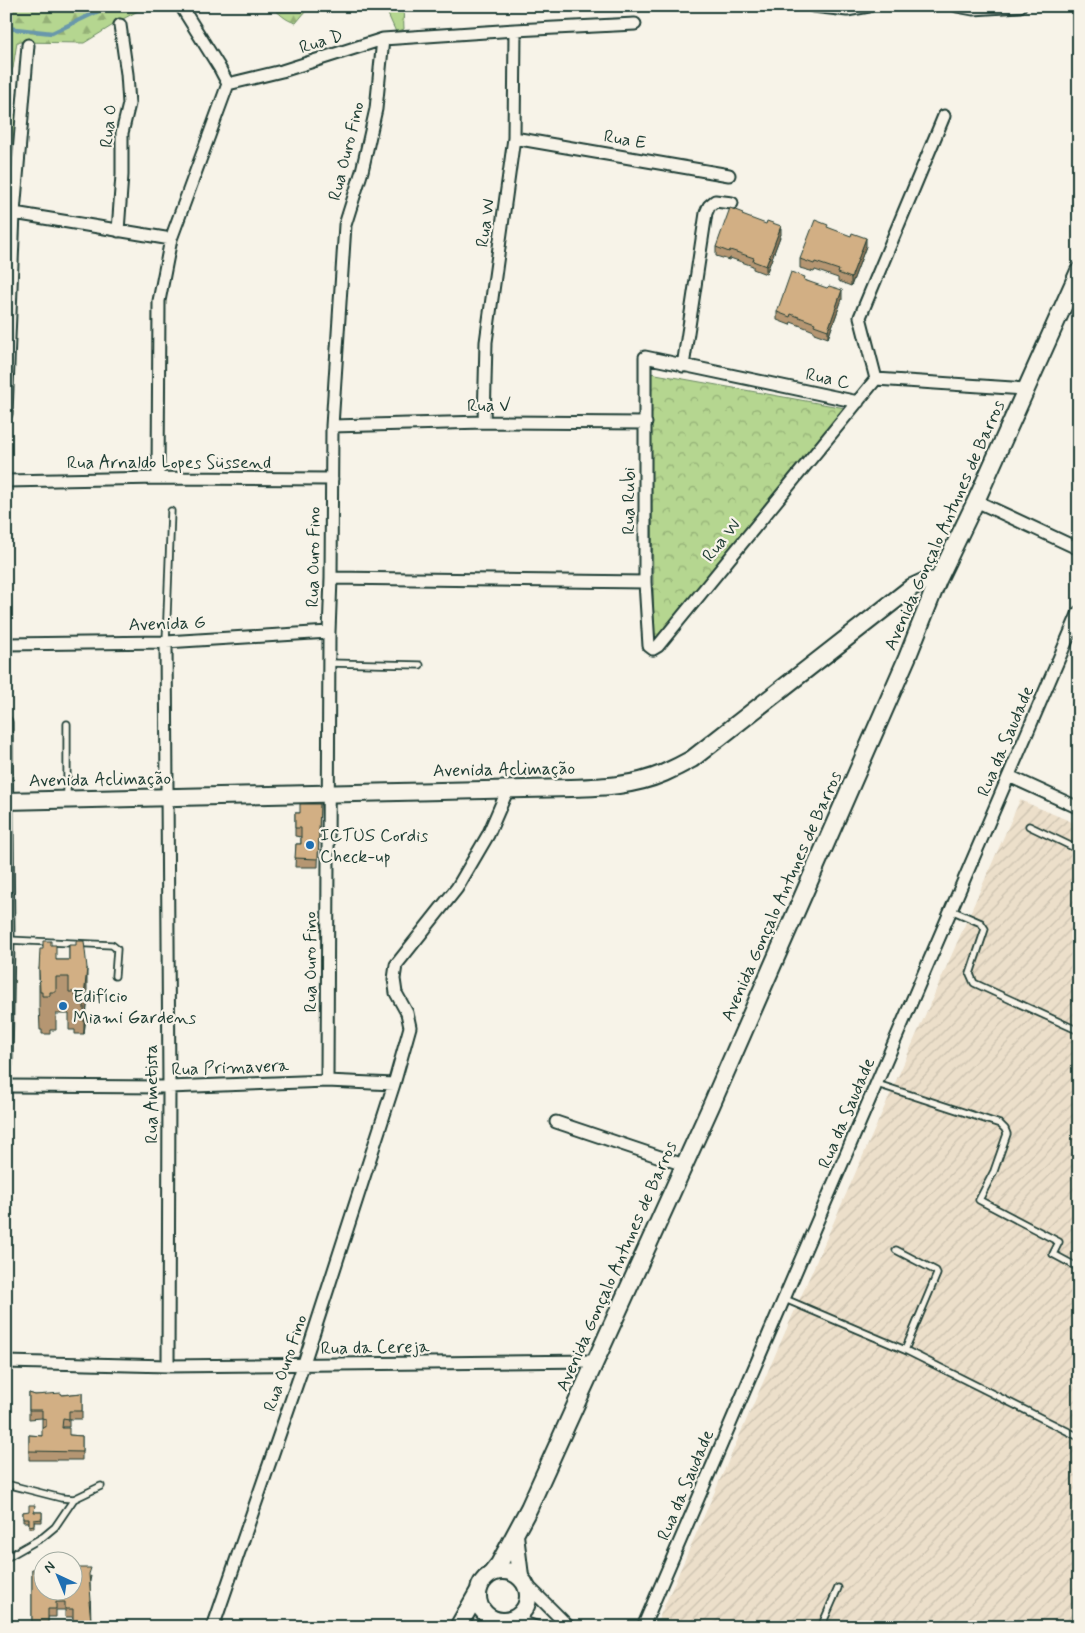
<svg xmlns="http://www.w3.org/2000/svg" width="1085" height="1633" viewBox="0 0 1085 1633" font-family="Mynerve,sans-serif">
<defs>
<pattern id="industrial-furrows" width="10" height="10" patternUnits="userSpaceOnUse" patternTransform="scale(1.25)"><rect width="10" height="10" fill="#ecdfca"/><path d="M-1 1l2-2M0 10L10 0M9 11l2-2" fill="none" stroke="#cac0ae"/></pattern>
<pattern id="forest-firs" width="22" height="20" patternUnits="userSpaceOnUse" patternTransform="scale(1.25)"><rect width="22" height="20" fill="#b5d690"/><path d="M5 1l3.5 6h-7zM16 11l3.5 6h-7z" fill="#93af76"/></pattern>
<pattern id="park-crowns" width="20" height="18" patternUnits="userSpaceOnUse" patternTransform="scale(1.25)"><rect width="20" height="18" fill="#b5d690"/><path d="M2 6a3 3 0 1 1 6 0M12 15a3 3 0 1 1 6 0" fill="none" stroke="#93af76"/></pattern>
</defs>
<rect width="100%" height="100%" fill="#f7f3e8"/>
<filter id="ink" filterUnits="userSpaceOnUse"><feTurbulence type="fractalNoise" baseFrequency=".02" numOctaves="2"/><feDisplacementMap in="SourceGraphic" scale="10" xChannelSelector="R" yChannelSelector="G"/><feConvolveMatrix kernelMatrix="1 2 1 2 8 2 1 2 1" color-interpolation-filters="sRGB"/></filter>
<g filter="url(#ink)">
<path fill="url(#industrial-furrows)" d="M1020,800L1079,825V1627H655Z"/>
<path fill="url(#forest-firs)" stroke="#6a8a62" d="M6,6H147L123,19L84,43L17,42L13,68L6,78Z
M270,6H310L296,23C284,20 280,13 270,6Z
M387,6H403L404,29L396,32L387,12Z
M6,109L19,118L13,186L6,191Z"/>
<path fill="url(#park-crowns)" stroke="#6a8a62" d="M650,373L845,408L654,644Z"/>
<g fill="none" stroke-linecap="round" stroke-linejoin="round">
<path stroke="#6998ab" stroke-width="4.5" d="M6,28L52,33L109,6"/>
<defs>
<path id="lane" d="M166,642L171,511
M328,663L420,665
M67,724V797
M1029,826L1079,850
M951,910L981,923L985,929L970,974L974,983L1079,1031
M8,940L112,945L117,949L115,976
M877,1084L1000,1124L1005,1129L1007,1134L994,1171L979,1200L1059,1242L1053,1254L1079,1268
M896,1250L936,1271L937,1274L905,1350
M785,1299L905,1350L1079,1437
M6,1484L61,1498L74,1499L101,1486
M6,1558L43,1537L55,1527L74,1499
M821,1627L838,1588"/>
<path id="street" d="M813,6L847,10L869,6
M957,6L973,9L1020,6
M228,84L282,71L383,39L515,30L635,24
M514,138L729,175
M8,214L14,213L171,239
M118,231L122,175V133L129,104L127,74L120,25
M683,366L706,213L709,206L715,201L732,203
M876,379L860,317L944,116
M858,402L645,357V582L649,646L653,649L658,646L876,379L1026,389
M6,414L14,213L28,45
M484,422L486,342L514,138L515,30
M332,426L484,422L646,423
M158,478L159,301L171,239L228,84L219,67L181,6
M6,481L158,478L332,479
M976,501L1079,549
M331,578L645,582
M166,642L169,1087L168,1366
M6,644L166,642L329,632
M6,722L8,940L6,1065
M1009,776L1079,808
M327,1081L329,632L331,578L332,426L345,225L362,171L376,109L383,39
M6,1086L169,1087L327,1081L394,1084
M556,1122L684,1165
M6,1362L168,1366L594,1361
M525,1583L569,1627
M512,1619L536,1627
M213,1627L303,1366L394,1084L410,1027L407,1013L396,993L394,979L396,965L457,888L488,835L508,789
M643,1627L1079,612"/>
<path id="secondary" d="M6,801L571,788C603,787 634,786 664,773C673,769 683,764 692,759L912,587L925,581L938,580
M515,1535L520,1576
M478 1596a25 25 0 1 1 50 0a25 25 0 1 1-50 0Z
M491,1574L499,1564L529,1508L711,1106L907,658L938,580L976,501L1079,271
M458,1627L478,1592"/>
</defs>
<use href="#lane" stroke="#1f3d34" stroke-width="9"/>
<use href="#street" stroke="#1f3d34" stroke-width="15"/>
<use href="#secondary" stroke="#1f3d34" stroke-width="20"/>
<use href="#lane" stroke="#f7f3e8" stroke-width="5.5"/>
<use href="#street" stroke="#f7f3e8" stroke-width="11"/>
<use href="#secondary" stroke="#f7f3e8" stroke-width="16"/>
</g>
<path fill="#b59672" stroke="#1f3d34" d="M743,216L781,234L766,274L753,269V266L730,258L729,260L716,256V247Z
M828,228L866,246L851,286L838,281V278L815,270L814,272L800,268V259Z
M805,280L842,299L828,338L814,333V331L791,322L790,325L777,320V312Z
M320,804L318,867H295L296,844H301V837L295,836V813H300Z
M51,945L56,960H69V945L87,1006L84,1034H75V1030H69V1014H56V1030H50V1034H42V1030H40L39,1006V969L43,949Z
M29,1393L35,1395H62L82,1393V1419H69V1427H63V1428L69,1435L82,1436V1460H29V1435L42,1436L46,1427H42V1418L29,1419Z
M23,1512H42V1522H34V1528H29V1522H23Z
M32,1569L42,1590H72L91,1576L90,1581L91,1627H73V1617H65V1610H56V1617H48V1627H32Z"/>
<path fill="#937a5c" stroke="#1f3d34" d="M781,226V234L766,274V266Z
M866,238V246L851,286V278Z
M842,290V299L828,338V330Z
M87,968V1006L84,1034V997Z"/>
<path fill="#d2af84" stroke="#1f3d34" d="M730,208L743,213L742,215L766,224L767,221L781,226L766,266L753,261L754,258L730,250L729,252L716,247Z
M815,220L828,225L827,227L851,236L852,233L866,238L851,278L838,273L839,270L815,262L814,264L800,259Z
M791,272L805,277L804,280L827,288L829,286L842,290L828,330L814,325L815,323L791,314L790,317L777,312Z
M300,804H320L318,859L295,858L296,844H301V828H295V813H300Z
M43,941H51V945H56V960H69V945H76V941H84L87,968L84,997L75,996V992H69V977H56V992H50V996H42V992H40L39,969L40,949H43Z
M29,1393L35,1395L61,1393L62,1395L82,1393V1411H69V1419L63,1418L62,1428H69V1435L82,1436V1452L29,1451V1435L42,1436V1427H46V1419L42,1418V1410H29Z
M29,1505H35L34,1512H42V1519L34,1520V1525L29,1526V1519H23V1512L29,1511Z
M74,1568H91L89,1574L91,1600L89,1601L91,1621L73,1622V1609H65V1602H56V1609H48V1622H32V1569H42V1590H72Z"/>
</g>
<g fill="#1f6fb2" stroke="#f7f3e8" stroke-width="2">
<circle cx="310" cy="845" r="5"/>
<circle cx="63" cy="1006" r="5"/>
</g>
<g text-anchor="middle" stroke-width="4.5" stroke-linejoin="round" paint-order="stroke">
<g font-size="18" fill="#1f3d34" stroke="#f7f3e8">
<text transform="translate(321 41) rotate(-18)" y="6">Rua D</text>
<text transform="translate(108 126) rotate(-84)" y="6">Rua O</text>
<text transform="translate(625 139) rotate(10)" y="6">Rua E</text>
<text transform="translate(346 151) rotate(-76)" y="6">Rua Ouro Fino</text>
<text transform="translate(485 223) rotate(-82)" y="6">Rua W</text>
<text transform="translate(828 378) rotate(12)" y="6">Rua C</text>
<text x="489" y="411">Rua V</text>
<text x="169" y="468">Rua Arnaldo Lopes Süssend</text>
<text transform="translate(628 501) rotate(-90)" y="6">Rua Rubi</text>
<text transform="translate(944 525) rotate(-66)" y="6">Avenida Gonçalo Antunes de Barros</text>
<text transform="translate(721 540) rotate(-51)" y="6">Rua W</text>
<text transform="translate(313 557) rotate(-89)" y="6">Rua Ouro Fino</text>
<text transform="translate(167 623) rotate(-2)" y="6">Avenida G</text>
<text transform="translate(1005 741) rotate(-67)" y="6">Rua da Saudade</text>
<text transform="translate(504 769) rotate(-1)" y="6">Avenida Aclimação</text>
<text transform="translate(100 779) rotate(-1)" y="6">Avenida Aclimação</text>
<text transform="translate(781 896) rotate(-66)" y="6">Avenida Gonçalo Antunes de Barros</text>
<text transform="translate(310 962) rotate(-90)" y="6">Rua Ouro Fino</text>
<text transform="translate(230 1067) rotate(-2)" y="6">Rua Primavera</text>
<text transform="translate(151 1094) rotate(-90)" y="6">Rua Ametista</text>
<text transform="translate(846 1113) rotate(-67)" y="6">Rua da Saudade</text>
<text transform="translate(616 1266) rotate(-66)" y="6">Avenida Gonçalo Antunes de Barros</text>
<text transform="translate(375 1347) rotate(-1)" y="6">Rua da Cereja</text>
<text transform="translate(285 1363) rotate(-71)" y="6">Rua Ouro Fino</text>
<text transform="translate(685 1485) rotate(-67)" y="6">Rua da Saudade</text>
</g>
<g font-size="18" fill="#1f3d34" stroke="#f7f3e8" text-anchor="start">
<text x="320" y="841">ICTUS Cordis<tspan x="320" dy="21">Check-up</tspan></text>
<text x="73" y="1002">Edifício<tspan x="73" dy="21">Miami Gardens</tspan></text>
</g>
</g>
<rect width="1085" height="1633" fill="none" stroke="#f7f3e8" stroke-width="25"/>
<rect x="12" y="12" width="1060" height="1608" fill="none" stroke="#1f3d34" stroke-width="2" filter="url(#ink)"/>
<g transform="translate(58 1576) rotate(316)"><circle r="24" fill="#f7f3e8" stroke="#a1aaa0"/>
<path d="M0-4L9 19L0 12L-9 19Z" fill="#1f6fb2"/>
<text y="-8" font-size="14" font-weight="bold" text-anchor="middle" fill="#1f3d34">N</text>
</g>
</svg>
